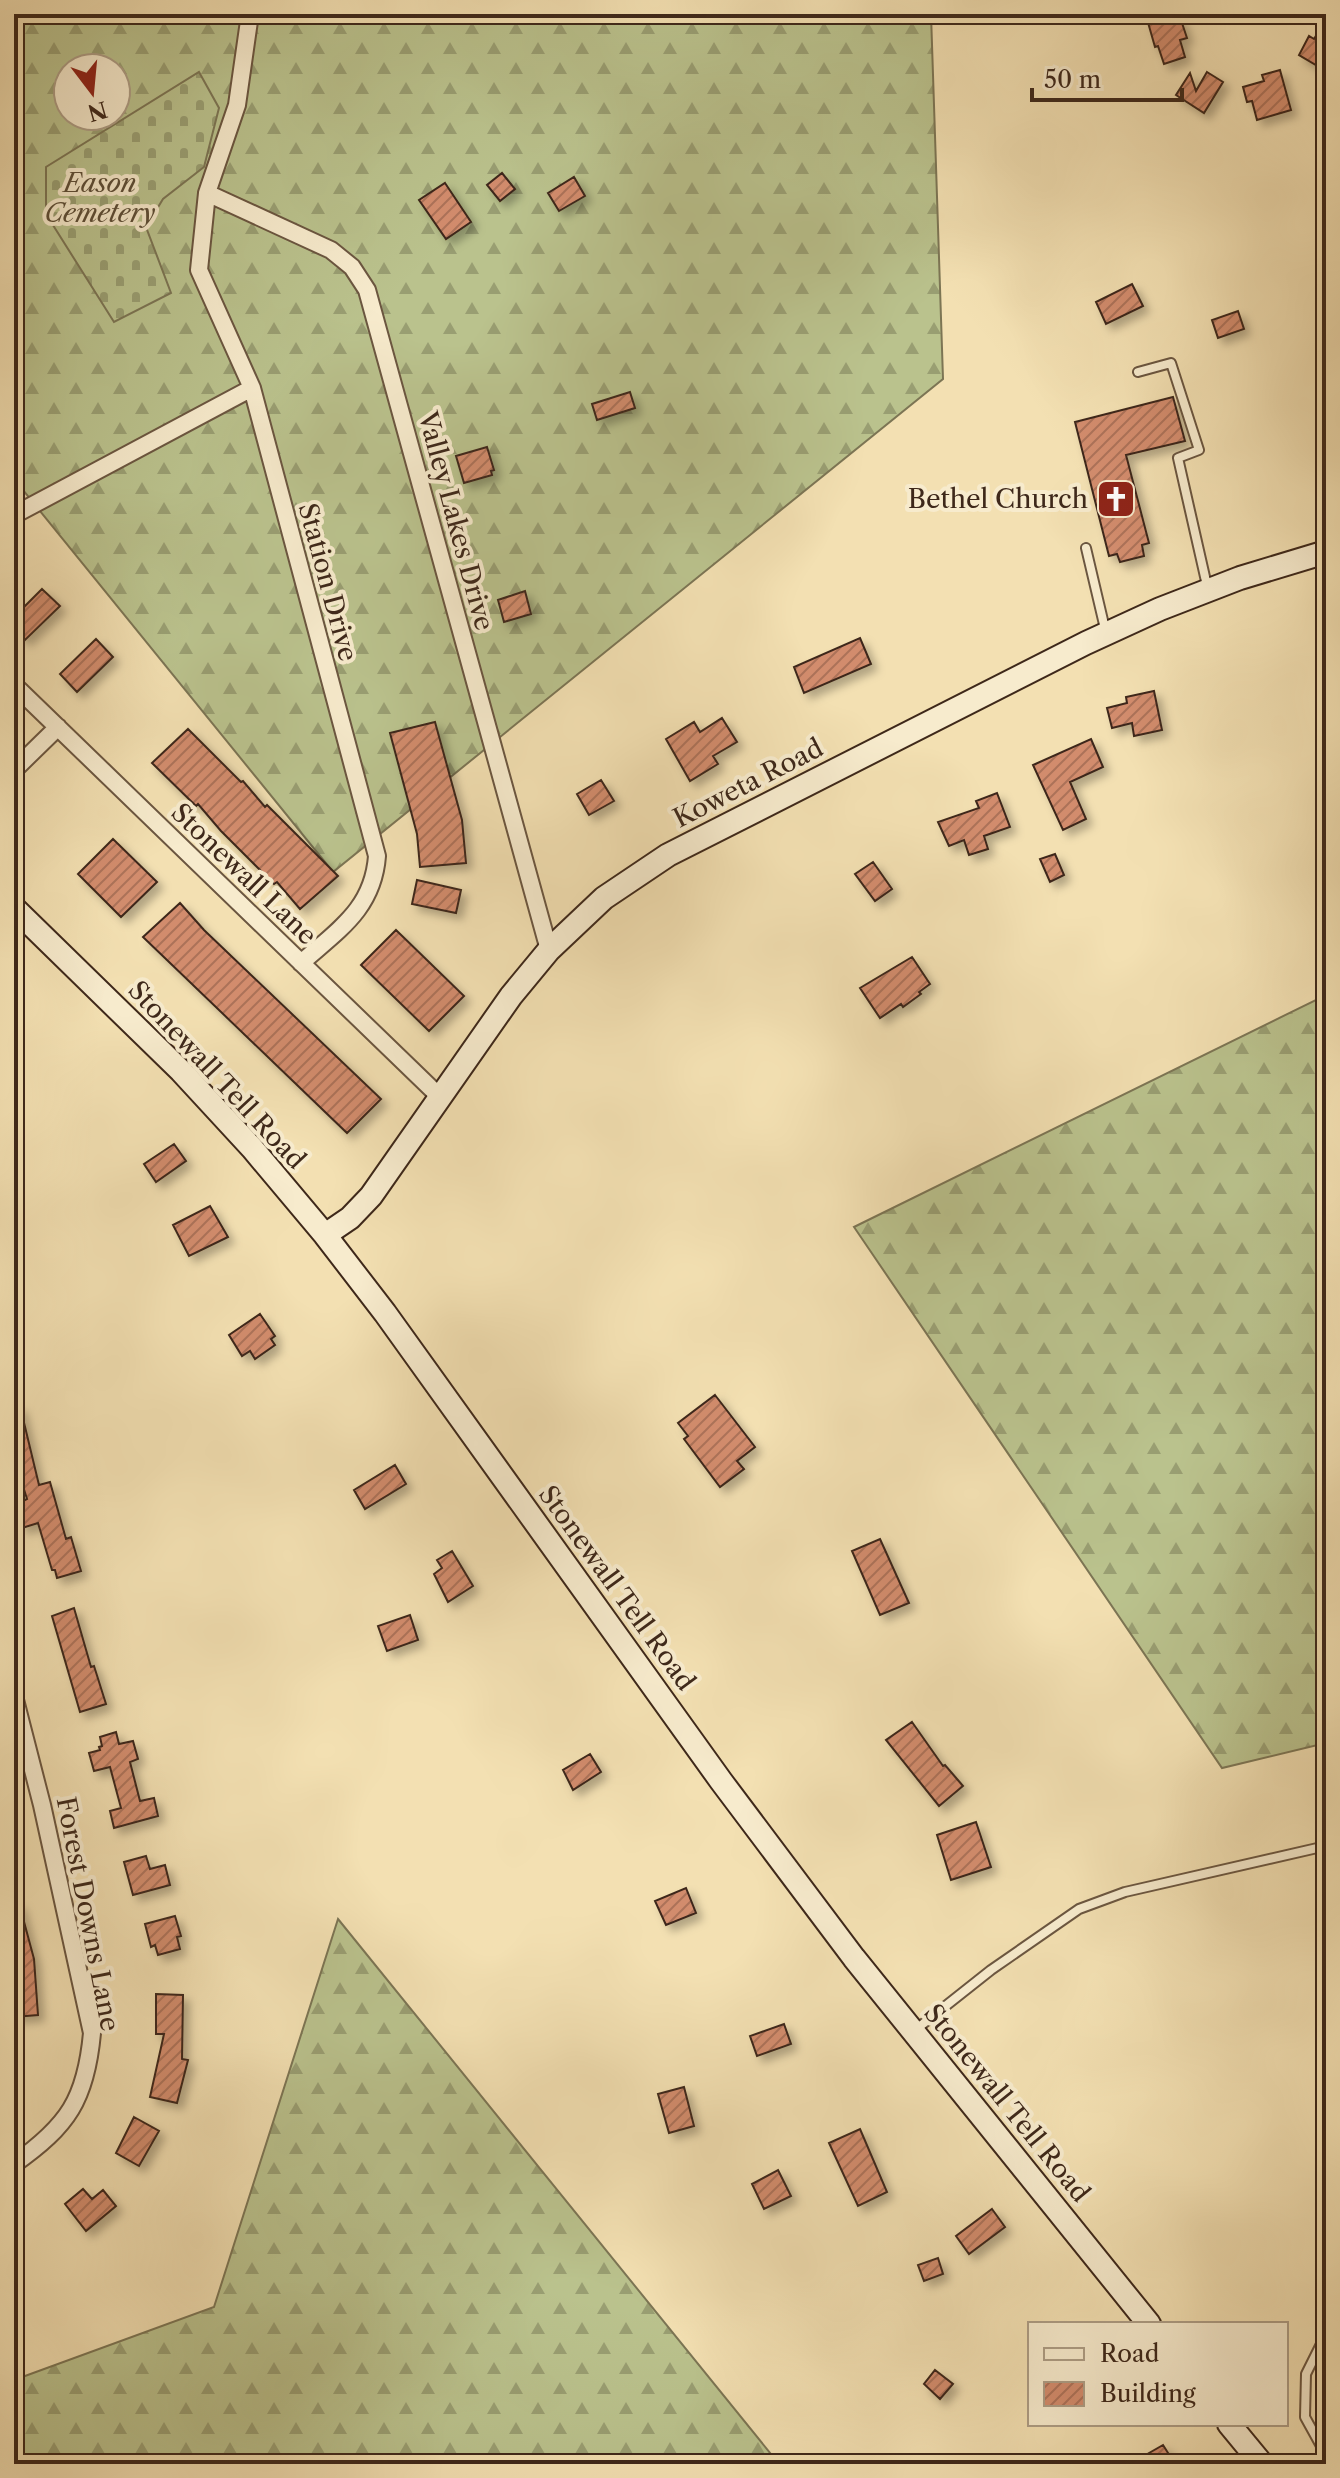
<svg xmlns="http://www.w3.org/2000/svg" width="1340" height="2478" viewBox="0 0 1340 2478" font-family="'Libre Caslon Text',serif">
<defs>
<pattern id="forest-firs" width="22" height="20" patternUnits="userSpaceOnUse" patternTransform="scale(2)"><rect width="22" height="20" fill="#bac28d"/><path d="M5 1l3.5 6h-7zM16 11l3.5 6h-7z" fill="#999e72"/></pattern>
<pattern id="cemetery-stones" width="16" height="16" patternUnits="userSpaceOnUse" patternTransform="scale(2)"><rect width="16" height="16" fill="#bac28d"/><path d="M2 7V4a2 2 0 0 1 4 0v3zM10 15v-3a2 2 0 0 1 4 0v3z" fill="#999e72"/></pattern>
<pattern id="building-hatch" width="6" height="6" patternUnits="userSpaceOnUse" patternTransform="scale(2)"><rect width="6" height="6" fill="#d28c6d"/><path d="M-1 1l2-2M0 6l6-6M5 7l2-2" fill="none" stroke="#ac7259"/></pattern>
<filter id="shadow"><feDropShadow dx="6" dy="6" stdDeviation="4" flood-color="#0004"/></filter>
</defs>
<rect width="100%" height="100%" fill="#f3e0b2"/>
<filter id="stains"><feTurbulence type="fractalNoise" baseFrequency=".0025" numOctaves="4"/><feColorMatrix values="0 0 0 0 .2 0 0 0 0 .09 0 0 0 0 .02 0 0 0 .5 -.17"/></filter>
<radialGradient id="worn" r=".72"><stop offset=".6" stop-color="#630" stop-opacity="0"/><stop offset="1" stop-color="#630" stop-opacity=".3"/></radialGradient>
<path fill="url(#forest-firs)" stroke="#7c7554" stroke-width="2" fill-rule="evenodd" d="M14,14H931L943,379L333,872L14,479ZM68,68H116V116H68Z
M1326,995V1743L1222,1768L854,1227Z
M338,1919L779,2464H14V2380L214,2307Z"/>
<path fill="url(#cemetery-stones)" stroke="#7c7554" stroke-width="2" d="M199,72L219,108L204,167L163,199L146,227L171,293L114,322L46,214V167Z"/>
<path fill="url(#building-hatch)" stroke="#3e281a" stroke-width="2" filter="url(#shadow)" d="M1163,14H1175L1178,22L1181,20L1187,38L1180,40L1185,57L1164,64L1158,46L1155,47L1147,19Z
M1326,19V71L1299,55L1309,36L1314,39Z
M1280,70L1291,110L1257,120L1252,101L1247,102L1243,87L1264,81L1262,75Z
M1207,72L1223,82L1204,113L1176,95L1190,73L1196,91Z
M502,173L515,189L500,201L487,185Z
M574,177L585,196L559,211L548,193Z
M445,183L471,222L446,239L419,200Z
M1132,284L1143,306L1106,324L1096,302Z
M1238,311L1244,329L1218,338L1212,320Z
M630,392L635,408L597,420L592,404Z
M1173,397L1185,441L1126,455L1149,543L1142,545L1144,556L1120,562L1117,554L1109,556L1075,422Z
M487,447L494,470L491,471L492,475L464,483L456,456Z
M42,589L60,606L25,640L14,630V617Z
M525,591L531,614L504,622L498,600Z
M860,638L871,664L804,693L794,667Z
M96,639L113,657L77,692L60,674Z
M1154,691L1162,730L1134,736L1132,723L1112,728L1107,708L1127,703L1126,697Z
M722,718L737,742L713,756L718,764L690,781L666,739L694,722L700,732Z
M435,722L462,820L466,863L420,867L417,834L390,733Z
M188,729L241,782L243,781L265,807L267,805L338,876L300,909L277,882L274,884L221,831L198,804L196,806L152,763Z
M1091,739L1103,767L1070,782L1086,819L1063,830L1033,765Z
M601,780L614,801L589,815L577,794Z
M997,793L1010,827L984,836L988,849L969,855L964,840L949,846L938,822L979,808L976,801Z
M113,839L157,882L121,917L78,874Z
M1055,854L1064,875L1050,882L1040,859Z
M873,862L892,889L875,901L855,874Z
M417,880L461,890L456,913L412,904Z
M180,903L204,930L381,1099L347,1133L143,937Z
M396,930L464,996L429,1031L361,965Z
M912,957L930,984L919,992L921,994L903,1007L901,1004L880,1018L860,988Z
M174,1144L186,1161L156,1182L144,1164Z
M210,1206L228,1237L189,1256L173,1225Z
M260,1314L275,1336L271,1339L275,1345L255,1359L250,1351L242,1356L229,1335Z
M715,1395L755,1447L737,1461L744,1469L720,1487L684,1439L688,1436L678,1423Z
M20,1406L39,1485L50,1482L66,1539L71,1537L81,1571L57,1578L55,1570H52L38,1523L22,1528L16,1508L24,1505L23,1501L27,1499L16,1464H14V1407Z
M395,1465L406,1484L365,1509L354,1490Z
M880,1539L909,1603L880,1615L852,1551Z
M452,1551L473,1586L448,1602L434,1574L442,1568L437,1560Z
M74,1608L91,1667L94,1666L106,1704L80,1712L52,1616Z
M410,1615L418,1640L387,1651L378,1626Z
M912,1722L943,1766L945,1765L963,1786L939,1806L886,1740Z
M116,1732L119,1744L133,1741L138,1759L130,1762L140,1801L154,1798L158,1816L114,1828L110,1811L121,1808L110,1767L94,1771L89,1753L100,1750L99,1747L102,1746L100,1737Z
M590,1754L601,1772L573,1790L563,1770Z
M976,1822L991,1867L951,1880L937,1835Z
M146,1856L150,1869L165,1865L170,1885L133,1895L124,1862Z
M686,1888L696,1913L666,1925L655,1901Z
M19,1903L34,1959L38,2015L14,2017V1904Z
M175,1916L181,1936L177,1937L180,1949L158,1955L155,1945L151,1947L145,1924Z
M156,1994L183,1995L182,2059L188,2060L177,2103L150,2097L164,2034H156Z
M784,2024L791,2044L757,2056L750,2036Z
M684,2087L694,2126L669,2133L658,2094Z
M134,2117L159,2131L139,2166L116,2153Z
M860,2129L887,2192L858,2206L829,2143Z
M778,2170L791,2196L764,2209L752,2184Z
M83,2189L92,2199L103,2190L116,2206L86,2231L65,2204Z
M992,2209L1005,2227L969,2254L956,2236Z
M938,2258L943,2274L924,2281L918,2265Z
M935,2370L953,2384L940,2399L924,2384Z
M1163,2445L1175,2464H1130Z"/>
<g fill="none" stroke-linecap="round" stroke-linejoin="round">
<defs>
<path id="lane" d="M1138,372L1171,363L1199,450L1178,458L1208,590
M1086,548L1106,633
M914,2031L991,1970L1079,1909L1125,1892L1326,1846
M1326,2334L1306,2374L1305,2417L1326,2455"/>
<path id="street" d="M250,14L237,105L207,193L199,270L252,388L377,856C373,909 338,930 301,963
M207,193L331,250L352,267L367,290L549,950
M14,515L252,388
M14,685L440,1097
M14,770L58,727
M14,1696L42,1805L92,2033C86,2099 68,2126 14,2164"/>
<path id="secondary" d="M14,908L181,1071L252,1148L325,1235L385,1313L721,1781L854,1958L1149,2324
M325,1235L350,1218L371,1196L511,996L549,950L604,898L668,855L1086,643L1160,609L1240,578L1326,552
M1229,2424L1262,2464"/>
</defs>
<use href="#lane" stroke="#6b5640" stroke-width="12"/>
<use href="#street" stroke="#6b5640" stroke-width="20"/>
<use href="#secondary" stroke="#3e281a" stroke-width="26"/>
<use href="#lane" stroke="#f7ebcd" stroke-width="8"/>
<use href="#street" stroke="#f7ebcd" stroke-width="16"/>
<use href="#secondary" stroke="#f7ebcd" stroke-width="22"/>
</g>
<defs>
<symbol id="church-square" viewBox="-11 -11 22 22"><rect x="-9" y="-9" width="18" height="18" rx="4" fill="#8f2418" stroke="#f7ebcd"/><path d="M-1.2-6h2.4v3.5h3.3v2.4h-3.3V6h-2.4V-.1h-3.3v-2.4h3.3Z" fill="#fff"/></symbol>
</defs>
<g fill-rule="evenodd">
<use href="#church-square" x="1094" y="477" width="44" height="44"/>
</g>
<g text-anchor="middle" stroke-width="8" stroke-linejoin="round" paint-order="stroke">
<g font-size="26" font-style="italic" fill="#5d4e37" stroke="#f7ebcd">
<text x="100" y="192">Eason<tspan x="100" dy="30">Cemetery</tspan></text>
</g>
<g font-size="26" fill="#3e281a" stroke="#f7ebcd" text-anchor="end">
<text x="1088" y="508">Bethel Church</text>
</g>
<g font-size="26" fill="#3e281a" stroke="#f7ebcd">
<text transform="translate(456 521) rotate(75)" y="9">Valley Lakes Drive</text>
<text transform="translate(328 582) rotate(75)" y="9">Station Drive</text>
<text transform="translate(748 783) rotate(-27)" y="9">Koweta Road</text>
<text transform="translate(244 874) rotate(44)" y="9">Stonewall Lane</text>
<text transform="translate(217 1075) rotate(47)" y="9">Stonewall Tell Road</text>
<text transform="translate(617 1588) rotate(54)" y="9">Stonewall Tell Road</text>
<text transform="translate(88 1914) rotate(79)" y="9">Forest Downs Lane</text>
<text transform="translate(1007 2103) rotate(51)" y="9">Stonewall Tell Road</text>
</g>
</g>
<rect width="1340" height="2478" fill="none" stroke="#f3e0b2" stroke-width="48"/>
<rect x="16" y="16" width="1308" height="2446" fill="none" stroke="#3e281a" stroke-width="4"/>
<rect x="24" y="24" width="1292" height="2430" fill="none" stroke="#3e281a" stroke-width="2"/>
<rect x="1028" y="2322" width="260" height="104" fill="#f7ebcd" stroke="#ad9d85" stroke-width="2"/>
<rect x="1044" y="2348" width="40" height="12" fill="#f7ebcd" stroke="#ad9d85" stroke-width="2"/>
<text x="1100" y="2362" font-size="24" fill="#3e281a">Road</text>
<rect x="1044" y="2382" width="40" height="24" fill="url(#building-hatch)" stroke="#ad9d85" stroke-width="2"/>
<text x="1100" y="2402" font-size="24" fill="#3e281a">Building</text>
<g transform="translate(92 92) rotate(164)"><circle r="38" fill="#f7ebcd" stroke="#ad9d85" stroke-width="2"/>
<path d="M0-6L14 30L0 20L-14 30Z" fill="#8f2418"/>
<text y="-12" font-size="22" font-weight="bold" text-anchor="middle" fill="#3e281a">N</text>
</g>
<path d="M1032 88v12h150v-12" fill="none" stroke="#3e281a" stroke-width="4"/>
<text x="1044" y="88" font-size="24" fill="#3e281a" stroke="#f7ebcd" stroke-width="6" paint-order="stroke">50 m</text>
<rect width="100%" height="100%" filter="url(#stains)"/>
<rect width="100%" height="100%" fill="url(#worn)"/>
</svg>
